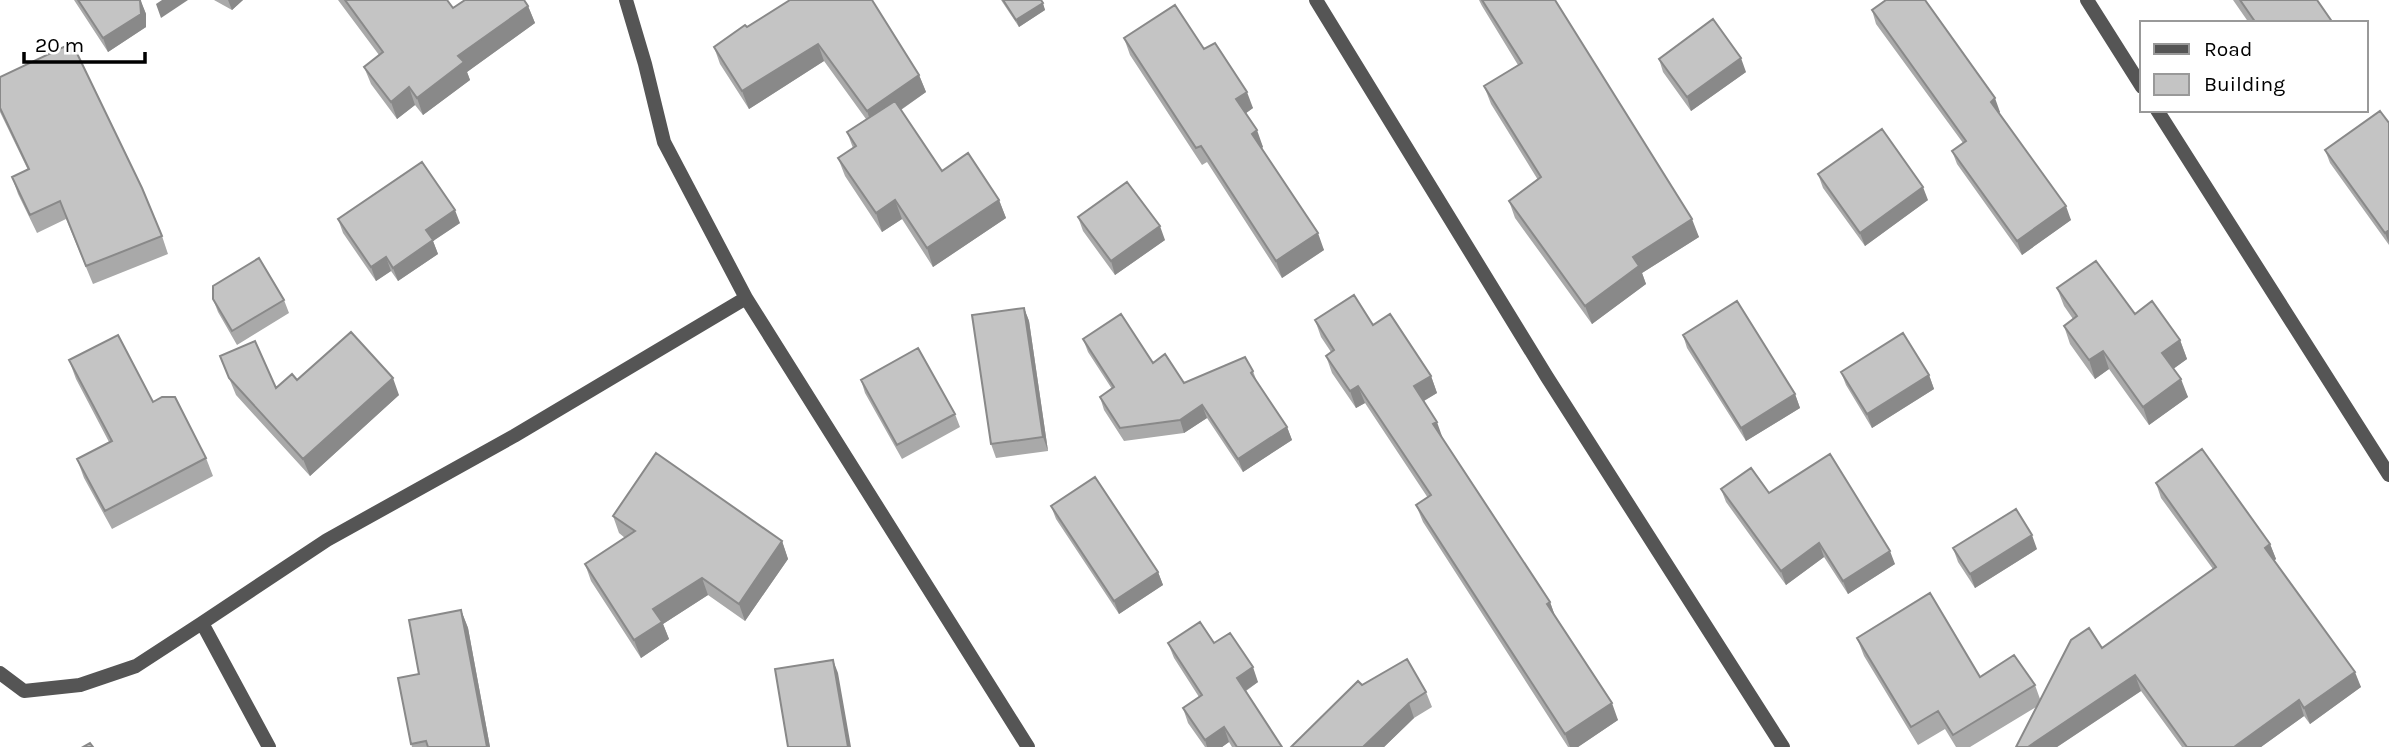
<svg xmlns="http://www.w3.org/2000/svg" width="2389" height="747" viewBox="0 0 2389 747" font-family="Karla,sans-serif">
<rect width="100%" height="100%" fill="#fff"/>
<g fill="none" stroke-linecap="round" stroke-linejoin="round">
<path stroke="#555" stroke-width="14" d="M626,0L645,64L664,142L746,298
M1316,0L1547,377L1783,747
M2087,0L2142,87
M2157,110L2389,475
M0,673L24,691L80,685L136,666L202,623
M269,747L202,623L327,540L514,436L746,298L1028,747"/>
</g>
<path fill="#a9a9a9" d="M74,0H140L146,14V27L108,52Z
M214,0H243L232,10Z
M338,0H447L453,8L528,6L535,23L467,72L470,80L423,115L415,105L397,119L371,84L364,67L379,55Z
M790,0L919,75L926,92L901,110L942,171L999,200L1006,218L933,267L902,219L882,232L845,176L838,158L853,148L847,132L866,119L824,61L749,109L720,64L714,47Z
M1001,0H1041L1045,10L1019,27Z
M1479,0H1555L1699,237L1642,273L1646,284L1592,324L1515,218L1509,201L1538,180L1491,104L1484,86L1518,65L1482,6Z
M2233,0H2317L2333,23H2249Z
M1872,10L2000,112L1999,113L2071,220L2022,255L1957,164L1952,151L1963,143L1876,24Z
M1124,38L1204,49L1253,108L1246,113L1263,147L1262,148L1324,250L1282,278L1207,162L1202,165L1130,55Z
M1659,59L1746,72L1691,111L1663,72Z
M0,77L162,236L168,254L93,284L66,219L37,233L18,194L12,177L28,170L0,112Z
M2389,123V245L2330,163L2325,150Z
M1818,174L1928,200L1865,246L1823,188Z
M1078,217L1165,240L1115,275L1083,231Z
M338,219L460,223L433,241L438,254L398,281L391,271L376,281L343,233Z
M2057,288L2135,314L2180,340L2187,359L2173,369L2188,397L2149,425L2109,369L2095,379L2070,344L2064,326L2073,319L2064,306Z
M213,299L284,300L289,313L237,345L218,312Z
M1024,308L1029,321L1048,451L996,458L991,444Z
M1315,320L1373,325L1431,376L1437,393L1424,401L1443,439L1550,602L1555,616L1618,720L1578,747H1568L1423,522L1416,505L1428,498L1365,403L1356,408L1332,373L1326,356L1331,352L1321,337Z
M1683,335L1795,394L1800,408L1746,441L1687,348Z
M1083,339L1153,363L1184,383L1253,371L1257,382L1287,427L1292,440L1243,472L1207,418L1184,433L1124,441L1104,410L1100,397L1112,389L1088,352Z
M220,356L276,388L297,380L399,395L310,476L236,395Z
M69,360L153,402L206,458L213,476L112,529L84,478L77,459L109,442L76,379Z
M1841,372L1929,375L1934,389L1872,428L1846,385Z
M861,380L955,414L960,427L902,459L865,393Z
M2156,483L2270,544L2276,559L2274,561L2361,687L2310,724L2304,716L2261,747H2182L2141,691L2057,747H2016L2036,707L1970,747H1956L1945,729L1918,745L1864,656L1857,638L1980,677L2035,685L2040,699L2102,648L2213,569L2161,498Z
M1721,489L1769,493L1895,564L1848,594L1824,557L1786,585L1726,502Z
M1051,506L1158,572L1163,585L1119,614L1056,519Z
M613,516L782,541L788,559L745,621L708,595L663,624L669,639L641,658L591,581L585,564L625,538L619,533Z
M1953,548L2037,549L1975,588L1958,562Z
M461,610L468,628L490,747H412L411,744L419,674Z
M1168,643H1214L1258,682L1246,691L1282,747H1232L1229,742L1222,747H1205L1188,723L1183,708L1199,697L1174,658Z
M1362,685L1426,692L1432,707L1414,718L1384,747H1291Z"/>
<path fill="#898989" d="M162,0H188L161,18L156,4Z
M228,0H243L232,10Z
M141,1L146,14V27L108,52L103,38Z
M1043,3L1045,10L1019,27L1016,20Z
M528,6L535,23L467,72L470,80L423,115L417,98L458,56Z
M818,44L824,61L749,109L742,91Z
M1741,58L1746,72L1691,111L1687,97Z
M919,75L926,92L873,129L867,111Z
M409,87L415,105L397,119L391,102Z
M1247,92L1253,108L1242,116L1236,99Z
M1995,98L2000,112L1995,115L1991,102Z
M1257,130L1263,147L1258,150L1252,134Z
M1923,187L1928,200L1865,246L1860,233Z
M895,200L902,219L882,232L876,213Z
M999,200L1006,218L933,267L927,248Z
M2066,206L2071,220L2022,255L2017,241Z
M455,210L460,223L433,241L438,254L398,281L393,268L426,230Z
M1692,219L1699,237L1642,273L1646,284L1592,324L1585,306L1633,257Z
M1160,226L1165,240L1115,275L1111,261Z
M2389,230V243L2385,233Z
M1318,233L1324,250L1282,278L1276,261Z
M386,257L391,271L376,281L371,267Z
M1024,308L1029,321L1048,451L1043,437Z
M2180,340L2187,359L2169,372L2162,353Z
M2103,351L2109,369L2095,379L2089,360Z
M1929,375L1934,389L1872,428L1867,414Z
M1431,376L1437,393L1420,403L1414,386Z
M393,378L399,395L310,476L303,459Z
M2181,379L2188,397L2149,425L2143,407Z
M1358,386L1365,403L1356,408L1350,391Z
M1795,394L1800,408L1746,441L1741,428Z
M1202,405L1207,418L1184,433L1180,420Z
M1437,422L1443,439L1439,441L1433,424Z
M1287,427L1292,440L1243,472L1238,459Z
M2032,535L2037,549L1975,588L1970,574Z
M782,541L788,559L745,621L739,604Z
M1819,543L1824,557L1786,585L1781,571Z
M2270,544L2276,559L2271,563L2265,548Z
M1890,551L1895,564L1848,594L1843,581Z
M1158,572L1163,585L1119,614L1114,601Z
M702,578L708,595L663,624L669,639L641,658L634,640L653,609Z
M1550,602L1556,619L1547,604Z
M461,610L468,628L490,747H487Z
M833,660L838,673L851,747H848Z
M1253,667L1258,682L1242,693L1237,678Z
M2355,672L2361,687L2310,724L2304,708Z
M2135,675L2141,691L2057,747H2028Z
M2299,700L2304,716L2261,747H2234Z
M1409,703L1414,718L1384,747H1363Z
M1612,703L1618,720L1578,747H1570L1565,734Z
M1224,727L1229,742L1222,747H1207L1205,740Z"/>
<path fill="#c4c4c4" stroke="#898989" stroke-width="2" d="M78,0H140L141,14L103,38Z
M345,0H447L453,8L465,0H524L528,6L458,56L464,62L417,98L409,87L391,102L364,67L383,52Z
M790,0H872L919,75L867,111L818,44L742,91L714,47L745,25L747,27Z
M1003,0H1041L1043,3L1016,20Z
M1482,0H1555L1692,219L1633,257L1639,266L1585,306L1509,201L1541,177L1484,86L1522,63Z
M1886,0H1925L1995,98L1991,102L2066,206L2017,241L1952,151L1966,141L1872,10Z
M2240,0H2317L2333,23H2256Z
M1175,5L1204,49L1215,43L1247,92L1236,99L1257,130L1252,134L1318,233L1276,261L1201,146L1196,148L1124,38Z
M1713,19L1741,58L1687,97L1659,59Z
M72,43L142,188L162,236L86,266L60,201L30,215L12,177L29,169L0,108V77Z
M895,101L942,171L968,153L999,200L927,248L895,200L876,213L838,158L856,146L847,132Z
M2380,111L2389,123V230L2385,233L2325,150Z
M1882,129L1923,187L1860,233L1818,174Z
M422,162L455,210L426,230L433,240L393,268L386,257L371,267L338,219Z
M1127,182L1160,226L1111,261L1078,217Z
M259,258L284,300L232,331L213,299V286Z
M2096,261L2135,314L2152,301L2180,340L2162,353L2181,379L2143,407L2103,351L2089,360L2064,326L2077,316L2057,288Z
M1354,295L1373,325L1390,314L1431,376L1414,386L1437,422L1433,424L1550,602L1547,604L1612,703L1565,734L1416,505L1431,495L1358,386L1350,391L1326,356L1334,350L1315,320Z
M1737,301L1795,394L1741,428L1683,335Z
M1024,308L1043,437L991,444L972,315Z
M1121,314L1153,363L1165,354L1184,383L1245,357L1253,371L1251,373L1287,427L1238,459L1202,405L1180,420L1120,428L1100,397L1114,387L1083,339Z
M351,332L393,378L303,459L229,378L220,356L255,341L276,388L292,374L297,380Z
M1903,333L1929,375L1867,414L1841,372Z
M118,335L153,402L162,397H175L206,458L105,511L77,459L112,441L69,360Z
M918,348L955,414L897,445L861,380Z
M2202,449L2270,544L2265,548L2355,672L2304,708L2299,700L2234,747H2187L2135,675L2028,747H2016L2071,640L2089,628L2102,648L2216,567L2156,483Z
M656,453L782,541L739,604L702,578L653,609L662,622L634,640L585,564L635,531L613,516Z
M1830,454L1890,551L1843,581L1819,543L1781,571L1721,489L1751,468L1769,493Z
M1095,477L1158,572L1114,601L1051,506Z
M2016,509L2032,535L1970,574L1953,548Z
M1930,593L1980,677L2014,655L2035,685L1953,735L1938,711L1911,727L1857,638Z
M461,610L487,747H428L426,741L411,744L398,678L419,674L409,620Z
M1200,622L1214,643L1230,633L1253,667L1237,678L1282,747H1237L1224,727L1205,740L1183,708L1202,695L1168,643Z
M1407,659L1426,692L1409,703L1363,747H1291L1358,681L1362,685Z
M833,660L848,747H788L775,669Z
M90,743L93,747H83Z"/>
<rect x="2140" y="21" width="228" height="91" fill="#ffffff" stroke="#999999" stroke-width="2"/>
<rect x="2154" y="44" width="35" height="10" fill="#555555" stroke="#999999" stroke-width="2"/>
<text x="2204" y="56" font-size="21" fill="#000000">Road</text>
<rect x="2154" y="74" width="35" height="21" fill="#c4c4c4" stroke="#999999" stroke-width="2"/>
<text x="2204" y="91" font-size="21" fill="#000000">Building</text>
<path d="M24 52v10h121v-10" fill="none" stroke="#000000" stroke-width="3.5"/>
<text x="35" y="52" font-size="21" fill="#000000" stroke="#ffffff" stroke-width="5" paint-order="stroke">20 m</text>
</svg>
